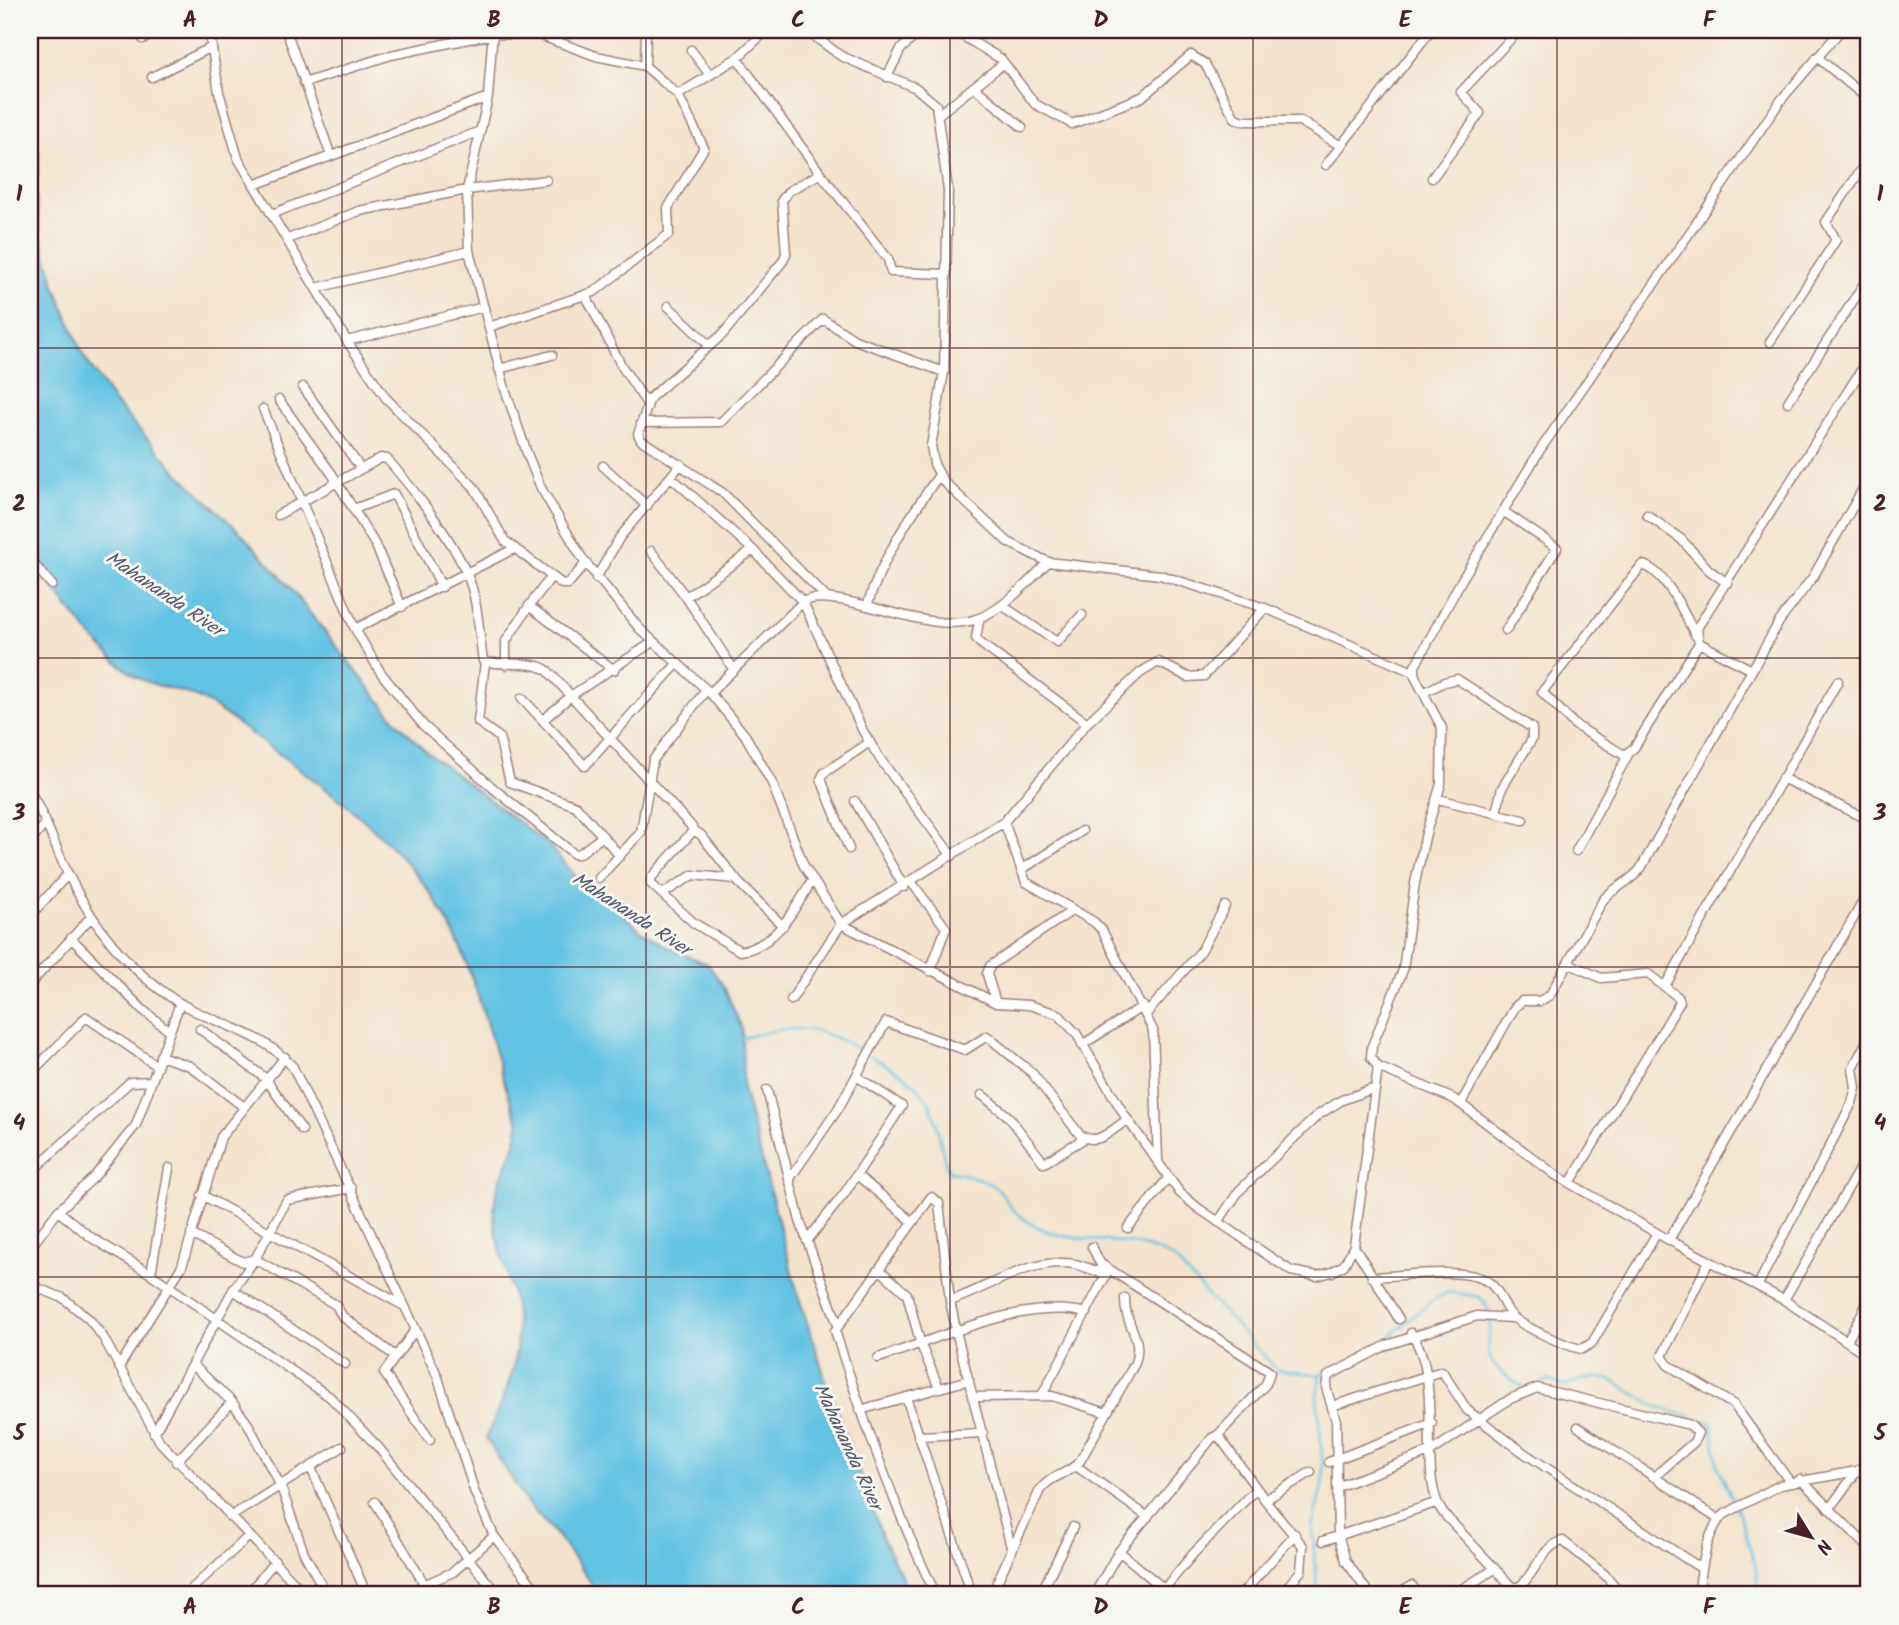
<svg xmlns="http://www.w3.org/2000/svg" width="1899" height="1625" viewBox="0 0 1899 1625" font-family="Kalam,sans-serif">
<rect width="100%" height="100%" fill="#f6f6f2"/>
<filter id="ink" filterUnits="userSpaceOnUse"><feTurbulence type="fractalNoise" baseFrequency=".0143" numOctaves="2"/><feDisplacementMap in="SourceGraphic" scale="14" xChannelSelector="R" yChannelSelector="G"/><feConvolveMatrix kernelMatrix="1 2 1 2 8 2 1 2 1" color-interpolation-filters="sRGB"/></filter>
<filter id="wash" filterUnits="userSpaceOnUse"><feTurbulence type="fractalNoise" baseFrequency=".00686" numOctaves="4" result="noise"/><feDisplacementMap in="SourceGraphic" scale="28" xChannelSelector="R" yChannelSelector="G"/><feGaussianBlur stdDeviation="1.57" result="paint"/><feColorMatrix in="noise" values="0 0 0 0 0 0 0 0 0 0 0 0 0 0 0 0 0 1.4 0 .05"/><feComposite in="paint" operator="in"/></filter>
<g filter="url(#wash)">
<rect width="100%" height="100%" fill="#f3e3cc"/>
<path fill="#64c3e3" stroke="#577187" stroke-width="2" d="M30,99L39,155L36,195L40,235L56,288L83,355L115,403L181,476L240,532L282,578L396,721L427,752L546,843L580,881L612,902L640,930L673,950L708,964L724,987L742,1029L743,1089L798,1295L829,1390L884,1541L911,1595H600L558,1537L527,1503L486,1438C510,1383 527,1351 511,1289C505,1265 494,1236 494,1211C494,1179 516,1155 519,1124C485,1038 478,951 417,875C373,821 317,781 261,741C241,727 221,709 200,699C170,684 149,690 123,667C86,636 56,592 30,552Z"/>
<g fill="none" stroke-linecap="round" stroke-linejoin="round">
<path stroke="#64c3e3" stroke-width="2.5" d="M742,1038C797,1024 815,1024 865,1053
M871,1056C891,1068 916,1079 928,1101C940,1121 938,1149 949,1171C966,1175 985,1178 999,1190C1003,1193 1005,1199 1008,1203C1017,1217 1037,1228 1052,1233C1095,1246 1132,1234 1174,1259L1277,1370L1320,1375L1334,1368
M1378,1346L1433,1300L1449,1292L1480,1297C1505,1327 1474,1345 1498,1369C1506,1377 1517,1383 1526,1389
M1535,1386L1547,1380L1563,1386C1613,1367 1612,1384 1654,1405C1672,1414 1693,1415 1712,1424L1718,1467L1740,1516L1756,1568L1758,1595
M1318,1595L1312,1526L1324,1479L1317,1397L1320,1375"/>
</g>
</g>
<g filter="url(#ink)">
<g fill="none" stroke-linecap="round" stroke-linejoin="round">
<defs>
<path id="minor" d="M209,30L219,92L238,158L347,341L386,398L474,487L505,541L562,584H568L586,563L639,628L710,693L745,735L772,783L804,866L841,924L996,1003L1029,1005L1058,1014L1076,1033L1125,1116L1180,1193L1198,1208L1291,1271L1317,1276L1332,1272L1344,1265L1354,1246L1378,1067
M286,30L331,156
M493,30L488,97L467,190L469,251L505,389L528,456L541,488L585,563
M806,30L841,56L916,88L936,105L948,190L944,372L931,446L934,464L943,481L1008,542L1048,562L1160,575L1265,608L1413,672
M953,30L1001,59L1035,104L1072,124L1142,97L1191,55L1205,64L1235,118L1243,121H1300L1341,146
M1841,30L1781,100L1540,450L1461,581L1415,666V677L1442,728L1441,784L1426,833L1415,883L1403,970L1372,1046L1371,1057L1378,1067L1454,1099L1557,1176L1669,1240L1784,1300L1869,1356
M143,39L164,30
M691,50L710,75
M1817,57L1869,100
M737,58L821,174L888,259L891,272L946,274
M645,66L646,30
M152,77L212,47
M887,77L901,49L922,30
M304,83L391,55L493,34L539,35L596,56L645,66L678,95L737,58L767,30
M974,87L1022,127
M939,114L1004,63
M1326,165L1431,30
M821,173L789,191L782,200L786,254L783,261L723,334L650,398L638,434L641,440L723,493L828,599
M1432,178L1480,113L1461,92L1519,30
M254,185L488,97
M272,214L480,131
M288,239L359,211L467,190L546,180
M316,288L469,251
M586,296L621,365L647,404
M668,306L710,346
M489,327L594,292L669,234L668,208L704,148L678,95
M347,341L484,307
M1770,342L1836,240L1826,222L1869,158
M499,369L552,355
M303,387L361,469
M279,400L332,474L376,546L402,607
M1788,402L1869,276
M263,409L355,629L381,673L423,725L493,788L574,854H579L603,836
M641,423L721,422L823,319L855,340L944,372
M603,466L647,506
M671,477L753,550L803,602L863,731L880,759L952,856
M354,509L394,494L442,587
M1503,511L1557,548L1506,630
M278,515L381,458L387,459C415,491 458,545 471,585C479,609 479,636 483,661C503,667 532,659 548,671L692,827V832L651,878V884L694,923L740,951C775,948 796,907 812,881
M1647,515L1681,539L1709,570L1727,583
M1867,530L1869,525
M651,551L686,597L734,670
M30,560L52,585
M596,578L620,537L681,464
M686,597L753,550
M529,606L551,577
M867,606C882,558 910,516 939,475
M1003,606L1057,642L1082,615
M979,621L976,638L980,643L1087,723
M355,629L514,549
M1696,636C1685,616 1666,570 1642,565L1542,692L1575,725L1624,755L1634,748L1699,643
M485,662L478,722L499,737L510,782L576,806L620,856
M506,665V641L529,606L614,670
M1752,670L1699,643L1697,628L1869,358
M1425,692L1444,682L1457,679L1532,728V739L1502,788L1496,813
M710,693L803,602L810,599C830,596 856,603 875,608C968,633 981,632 1048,562
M1869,696V695
M522,698L585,766L676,665
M543,720L572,695L653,642
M1782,778L1869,820
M30,792C46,818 55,847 68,874C91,922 125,966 169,996C210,1025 259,1028 293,1067L437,1375L475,1493L494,1536L540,1595
M1438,799L1523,820
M855,801L904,887
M1004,822L1026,882L1094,922L1102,930L1153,1030L1158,1160
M692,829L701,835L738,882L783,926
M30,842L46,823
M849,849L821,779L824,773L870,742
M1576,851L1629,753
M1021,870L1082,831
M599,878L641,832L653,760L706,690
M912,883L946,928L930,971
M662,894L693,875L735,879
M30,916L68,874
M71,938L143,1010L168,1030
M1568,963L1601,978L1648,974L1678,997L1680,1002L1570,1183
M30,984L91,917
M1665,986L1838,681
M791,1000L841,924L1004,822L1087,723L1140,673L1158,662L1188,677L1204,676L1265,608
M996,1003L987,974L990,966L1073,910
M1147,1013L1201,951L1225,906
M200,1029L265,1078L302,1130
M1082,1045L1143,1006
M160,1056L190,1066L244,1107
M30,1074L86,1017L157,1066
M767,1090L800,1221L838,1325
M982,1095L1009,1117L1044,1163L1085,1138
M1461,1103L1515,1007L1522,1001H1540L1550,995L1603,900C1615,886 1630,883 1641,868L1779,622L1813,577L1869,478
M30,1173L130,1082L152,1081
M857,1175L913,1222
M789,1180L838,1109L886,1022L965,1050L987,1036L1032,1073L1080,1135C1098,1147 1111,1130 1127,1120
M202,1195L404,1306
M58,1211L92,1238L151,1274L330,1397L378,1447L498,1595
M1218,1222L1239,1191L1318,1115L1342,1100L1375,1088
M1128,1228L1169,1177
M191,1234L243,1262L255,1259L336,1305L342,1316L395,1356
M1669,1240L1869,891
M807,1241L844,1194L902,1106L856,1076
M1354,1246L1399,1319
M30,1248L58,1211L94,1177L136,1125L180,1003
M1709,1261L1662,1356L1668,1365L1734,1405L1790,1482
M1101,1264L1270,1372L1266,1384L1218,1435
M880,1270L907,1294L921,1345L939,1388
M151,1274L169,1168
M1372,1277C1401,1276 1460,1267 1485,1280C1499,1287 1501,1302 1510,1314C1518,1325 1568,1347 1582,1349L1592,1343L1657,1233
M30,1285L63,1298L89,1319L103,1337L160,1442L306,1595
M1758,1285L1852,1103L1856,1088L1853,1068L1869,1037
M233,1290L345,1364
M1784,1300L1869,1152
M950,1301C985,1289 1026,1261 1064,1263C1078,1263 1093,1270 1106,1275
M415,1330L384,1373L430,1440
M1411,1333C1446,1382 1415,1478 1444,1514L1512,1587H1519C1535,1575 1542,1545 1563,1541L1604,1574L1623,1595
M1847,1341L1869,1300
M878,1358C940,1339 1024,1297 1087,1313
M193,1365L232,1402L248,1424L281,1487L304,1553L327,1595
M119,1367L182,1266L221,1137L285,1057
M1042,1395L1106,1275L1092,1247
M906,1397L972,1595
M974,1397L1052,1396L1107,1413
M1332,1406L1442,1371L1467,1410L1524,1453L1702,1569
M860,1410L969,1380
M1578,1427L1718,1519
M154,1433L233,1290L255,1259L287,1200L351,1188
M918,1436L983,1433
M176,1462L232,1402
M1329,1462L1432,1423
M1076,1466L1148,1517
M311,1468L367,1595
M1800,1479L1869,1548
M1337,1487L1432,1451L1510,1399L1537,1388L1690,1425L1698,1433L1694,1442L1654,1477
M1265,1500L1311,1472
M375,1502L431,1595
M1829,1509L1857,1471
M230,1517L342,1447
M1323,1541L1435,1503
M1119,1551L1164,1589
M185,1595L249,1536
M247,1595L275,1561
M401,1595L453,1572L494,1536
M936,1595C895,1510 864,1421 835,1331L931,1197L939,1203L950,1301L958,1339L1012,1551
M991,1595L1040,1490C1050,1475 1069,1475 1080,1461L1135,1363C1144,1336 1124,1326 1125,1298
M1040,1595L1073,1527
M1094,1595L1119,1551L1212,1438L1218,1435L1265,1500L1303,1546L1301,1571L1280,1595
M1159,1595L1193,1554L1256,1489
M1241,1595L1295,1534
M1370,1595L1346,1561L1338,1535L1336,1421L1326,1387L1328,1376L1387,1345L1477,1316L1513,1318
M1396,1595L1412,1586L1420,1595
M1452,1595L1493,1570
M1698,1595C1702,1571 1705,1530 1725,1514L1780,1485L1857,1471L1869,1463"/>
</defs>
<use href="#minor" stroke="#9e817c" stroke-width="11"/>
<use href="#minor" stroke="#fff" stroke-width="8"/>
</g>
</g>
<path fill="none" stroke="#4a1f2b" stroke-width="2" stroke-opacity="0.55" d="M342,30V1595M646,30V1595M950,30V1595M1253,30V1595M1557,30V1595M30,348H1869M30,658H1869M30,967H1869M30,1277H1869"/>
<g text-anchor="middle" stroke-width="6" stroke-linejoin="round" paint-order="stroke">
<g font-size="19" font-style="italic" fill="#53586b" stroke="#f6f6f2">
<text transform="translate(165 593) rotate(34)" y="7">Mahananda River</text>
<text transform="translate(632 913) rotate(33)" y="7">Mahananda River</text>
<text transform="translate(849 1446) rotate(65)" y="7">Mahananda River</text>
</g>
</g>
<rect width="1899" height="1625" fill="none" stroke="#f6f6f2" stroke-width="77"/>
<g transform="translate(1811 1537) rotate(127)" stroke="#f6f6f2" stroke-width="5" paint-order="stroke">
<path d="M0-5L12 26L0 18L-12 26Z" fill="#4a1f2b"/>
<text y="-10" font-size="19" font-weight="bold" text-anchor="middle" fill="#4a1f2b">N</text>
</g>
<rect x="38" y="38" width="1822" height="1548" fill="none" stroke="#4a1f2b" stroke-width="2.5"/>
<g font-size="23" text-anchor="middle" font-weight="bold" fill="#4a1f2b">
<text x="190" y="27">A</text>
<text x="494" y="27">B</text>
<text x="798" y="27">C</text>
<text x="1101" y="27">D</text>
<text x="1405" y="27">E</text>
<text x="1709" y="27">F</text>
<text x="19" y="201">1</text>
<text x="1880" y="201">1</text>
<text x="19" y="511">2</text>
<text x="1880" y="511">2</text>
<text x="19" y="820">3</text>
<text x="1880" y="820">3</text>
<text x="19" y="1130">4</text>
<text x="1880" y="1130">4</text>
<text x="19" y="1440">5</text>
<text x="1880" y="1440">5</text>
<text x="190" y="1614">A</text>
<text x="494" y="1614">B</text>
<text x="798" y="1614">C</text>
<text x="1101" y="1614">D</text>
<text x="1405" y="1614">E</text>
<text x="1709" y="1614">F</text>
</g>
</svg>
